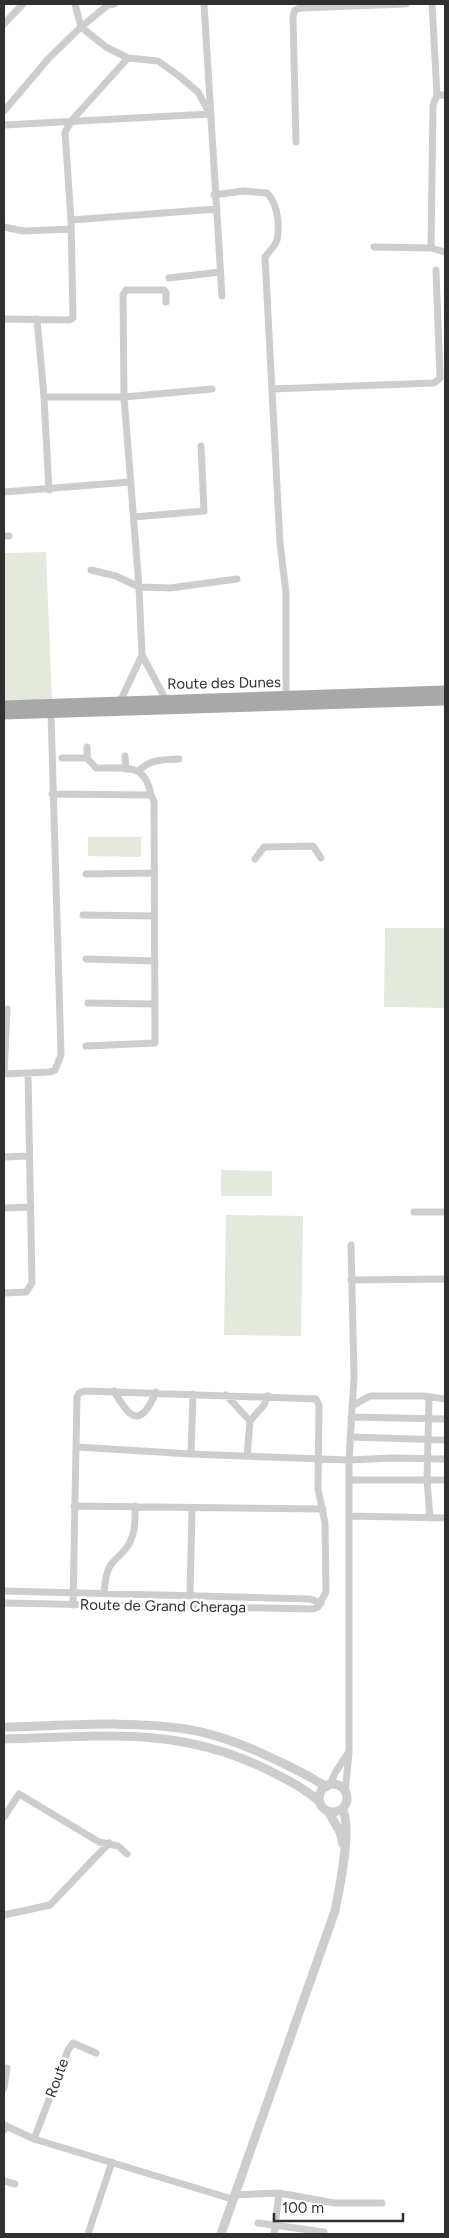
<svg xmlns="http://www.w3.org/2000/svg" width="449" height="2238" viewBox="0 0 449 2238" font-family="Figtree,sans-serif">
<rect width="100%" height="100%" fill="#fff"/>
<path fill="#e3e9dd" d="M46,552L52,701H4V553Z
M88,837H141V857L88,856Z
M385,928H445V1008L384,1007Z
M221,1170L272,1171V1196H221Z
M226,1215L303,1216L301,1336L224,1335Z"/>
<g fill="none" stroke-linecap="round" stroke-linejoin="round">
<path stroke="#cdcdcd" stroke-width="7" d="M204,4L222,296
M432,4L437,95
M4,24L23,4
M4,111L49,58L81,27L108,5L114,4
M4,125L210,114L198,92L179,76L158,61L128,58L106,47L81,27L75,4
M296,142L293,16L295,10L300,8L406,4
M214,195L243,191L267,193C278,204 280,225 277,240C275,246 269,252 265,257L280,543L286,593V697
M71,220L217,209
M4,227L23,231L71,229
M374,247L431,248L445,252
M431,248L433,105L437,95H445
M169,278L220,272
M4,319L69,320L73,318L71,220L65,132L72,120L128,58
M37,319L44,397L49,490
M272,389L434,383L440,378L436,270
M44,397H124L212,389
M4,492L130,482
M134,517L204,511L201,446
M4,536H9
M91,570L116,576L139,587L170,588L237,579
M142,655L166,700
M119,704L142,655L139,587L124,397L123,295L126,290H164L166,292V302
M125,756L126,769
M62,758H87L96,768C124,769 145,761 151,795
M87,758V747
M139,771C149,759 164,760 179,759
M52,794L151,795L154,801L155,1043L86,1046
M255,859L264,847L313,846L321,858
M86,874L154,873
M83,915L154,916
M86,959L155,961
M88,1003L155,1004
M4,1074L50,1072L55,1070L61,1055L51,713
M4,1074L7,1009
M4,1157L28,1156
M4,1208L31,1207
M414,1212H445
M351,1280L445,1279
M4,1293L26,1292L32,1283L28,1074
M114,1391C130,1419 140,1429 156,1392
M226,1395L250,1421
M429,1398L427,1480L430,1518
M352,1406L370,1396H423L445,1399
M351,1417L445,1419
M350,1437L445,1440
M77,1447L191,1454L349,1460L393,1458L445,1459
M191,1454L193,1394
M247,1456L250,1421L264,1405L268,1396
M349,1480H445
M74,1506L323,1509
M349,1516L445,1518
M4,1591L310,1599L321,1603
M104,1593C105,1585 105,1574 110,1566C116,1557 126,1552 130,1542C136,1530 135,1519 135,1506
M190,1596L192,1509
M4,1603L313,1609L318,1607L326,1592L325,1523L318,1489L319,1405L316,1399L85,1391L79,1393L77,1397L73,1605
M330,1785L335,1773L348,1753
M345,1792L349,1753V1460L354,1377L351,1245
M4,1817L19,1794L99,1842L118,1846L127,1854
M4,1915L50,1905L109,1843
M4,2088L7,2068
M4,2130V2125L34,2139L232,2199
M34,2139L68,2050L73,2043L96,2053
M4,2181L15,2184
M234,2195L279,2193L334,2203H382
M258,2223L324,2232
M88,2234L112,2162
M274,2234L279,2193"/>
<path stroke="#cdcdcd" stroke-width="9" d="M4,1727C62,1726 129,1720 186,1729C217,1734 245,1745 272,1758C291,1767 309,1775 326,1787
M4,1739C100,1737 178,1725 268,1770C286,1779 304,1788 320,1802
M319 1798a14 14 0 1 1 28 0a14 14 0 1 1-28 0Z
M328,1811L340,1832L343,1844
M221,2234L335,1911C339,1890 353,1826 342,1809"/>
<path stroke="#a8a8a8" stroke-width="11" d="M4,706L445,691
M4,714L445,700"/>
</g>
<g text-anchor="middle" stroke-width="5" stroke-linejoin="round" paint-order="stroke">
<g font-size="15" fill="#303030" stroke="#fff">
<text transform="translate(224 683) rotate(-1)" y="5">Route des Dunes</text>
<text transform="translate(163 1606) rotate(1)" y="5">Route de Grand Cheraga</text>
<text transform="translate(57 2078) rotate(-70)" y="5">Route</text>
</g>
</g>
<rect width="449" height="2238" fill="none" stroke="#303030" stroke-width="10"/>
<path d="M274 2213v8h129v-8" fill="none" stroke="#303030" stroke-width="2.5"/>
<text x="282" y="2213" font-size="15" fill="#303030" stroke="#ffffff" stroke-width="4" paint-order="stroke">100 m</text>
</svg>
